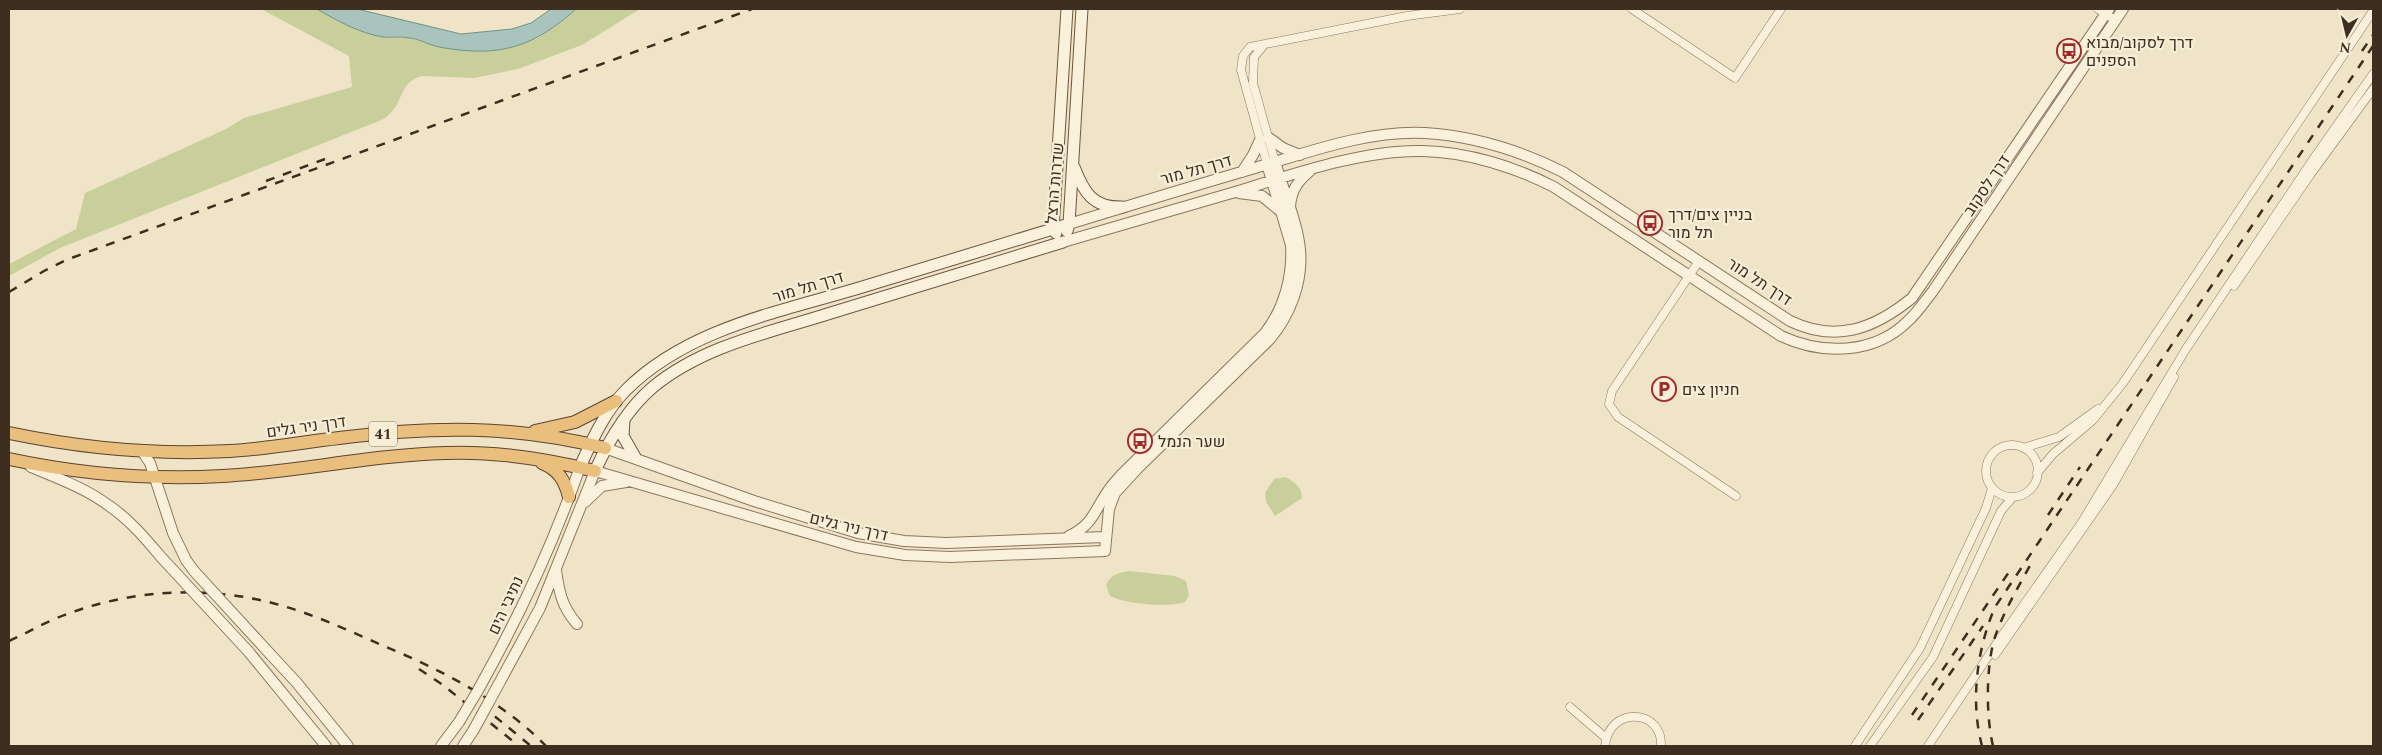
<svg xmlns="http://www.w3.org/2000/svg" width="2382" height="755" viewBox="0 0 2382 755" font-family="Spectral,Heebo,serif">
<rect width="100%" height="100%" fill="#f0e4c8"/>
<path fill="#c9cf9b" d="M261,9H317L347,25L386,38H410L460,50L536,39L560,23L576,9H640L582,45L518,69L474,78L422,76C404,81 404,92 396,106C393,111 388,115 384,119L60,248L9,276V264L76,229L85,193L226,129L244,118L352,87L349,56Z
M1285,477C1294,482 1302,486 1302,498L1275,516L1266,502L1265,493L1274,479Z
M1129,571L1175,576L1186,581L1189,595L1185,602C1168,608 1126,604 1110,596L1106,585C1111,574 1118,573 1129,571Z"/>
<path fill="#a9c4bc" stroke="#6f938a" d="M317,9H357L461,34L512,29L531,23L551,9H576C533,48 498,58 439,47C429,45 420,39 410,38C401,36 392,38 383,37C359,33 338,21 317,9Z"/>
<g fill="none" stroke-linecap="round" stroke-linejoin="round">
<defs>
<path id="minor" d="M1632,9L1735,78L1781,9
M2098,9L2115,20
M1265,44L1254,57L1253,83L1275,162
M1267,164L1241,70L1243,56L1250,47L1407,16L1460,9
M1699,261L1612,391L1609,404L1618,417L1736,496
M2234,286L2310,175L2373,89
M1986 471a26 26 0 1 1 52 0a26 26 0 1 1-52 0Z
M2023,448L2059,437L2098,409
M2037,473L2053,454L2093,420L2123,383L2373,11
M1995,655L2113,485L2174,377
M1570,707L1606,738
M1605,746C1609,705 1663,709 1661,746
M1855,746L1920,648L1986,508L1992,488
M1870,746L1933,657L2001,511L2013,497
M1928,746L1999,640L2082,522L2186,349L2316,155L2373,74"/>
<path id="tertiary" d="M1269,138L1283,148L1300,155
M1242,172L1253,155L1260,140
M1239,193L1262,196L1279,210
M1290,207C1291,190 1298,181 1310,171
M1069,224C1131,205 1193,186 1255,168C1309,152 1368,130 1425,133C1473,136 1521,151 1563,172L1790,321C1836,343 1874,329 1912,298L2109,9
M1063,242C1123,225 1182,207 1242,190C1296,173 1367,149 1423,151C1468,152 1515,167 1554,187L1781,336C1822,355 1874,355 1908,321C1917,313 1925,301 1933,291L2123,9
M605,448L754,501L858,533L904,541L946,543L1105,537
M142,451L150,463L173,533L186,560
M31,467C57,478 85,488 108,505C129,519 145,538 161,557
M585,502L602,486L626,482
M1069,536C1093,525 1094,511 1108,491C1112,485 1117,480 1121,475L1265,333C1284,309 1293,276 1291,245L1267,164
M556,570C559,592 562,607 577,624
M248,651L326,746
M271,655L297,683L348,746
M477,692C517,621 553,545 580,467
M490,700L540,608L595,471L856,547L905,555L950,557L1105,551L1109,509L1115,493L1137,469L1270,339C1290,315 1303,282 1300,250C1298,224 1283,189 1275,162
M441,746L459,722
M463,746L473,731"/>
<path id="secondary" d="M1074,167C1084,193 1093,208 1123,207
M1067,231L1069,224L1082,9
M1056,233L1053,229L1067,9
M624,420L623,436L635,457
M580,467C592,440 605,411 626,390C687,329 779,312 859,288C929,267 999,245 1069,224
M595,471C609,440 627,409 653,387C704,345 772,332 834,312C910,289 987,265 1063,242"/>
<path id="trunk" d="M535,431L575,422L616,401
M9,433C81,448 157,455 230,451C267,449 303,442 339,438C433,426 513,425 605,448
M9,459C79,474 152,480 223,476C297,472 371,455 445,453C495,451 546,459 595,471
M542,463C559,470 565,481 569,497"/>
</defs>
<use href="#minor" stroke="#8d765c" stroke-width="9"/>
<use href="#tertiary" stroke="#8d765c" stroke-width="12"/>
<use href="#secondary" stroke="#6f573f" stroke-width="13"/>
<use href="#trunk" stroke="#5b4430" stroke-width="14"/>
<use href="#minor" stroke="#faf1dc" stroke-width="8"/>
<use href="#tertiary" stroke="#faf1dc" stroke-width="10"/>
<use href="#secondary" stroke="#faf1dc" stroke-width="11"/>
<use href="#trunk" stroke="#eabe7c" stroke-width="12"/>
<path stroke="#3d2e20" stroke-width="2.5" stroke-dasharray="9 9" stroke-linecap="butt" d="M2362,51L2373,35
M266,181L325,159
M9,292L44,271L66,260L752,9
M2048,515L2080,467
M9,641C25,634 40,625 57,618C127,589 210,584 283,606C318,616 352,632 386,647C442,670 503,702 546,746
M419,669L443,685L519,746
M481,705L531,746
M1912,715L2011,569
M1918,720L1983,626
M1982,746C1970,701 1977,649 1995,607L2373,46
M1993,746C1986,717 1986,669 1994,640C2003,612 2019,586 2033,560"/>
<defs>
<path id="tertiary-bridge" d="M161,557L248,651
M186,560L194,571L271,655
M459,722L477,692
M473,731L490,700"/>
</defs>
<use href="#tertiary-bridge" stroke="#8d765c" stroke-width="12" stroke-linecap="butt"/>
<use href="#tertiary-bridge" stroke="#faf1dc" stroke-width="10"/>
</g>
<defs>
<symbol id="bus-ring" viewBox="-11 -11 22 22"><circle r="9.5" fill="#f7eed8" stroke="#9e2a2b" stroke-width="1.5"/><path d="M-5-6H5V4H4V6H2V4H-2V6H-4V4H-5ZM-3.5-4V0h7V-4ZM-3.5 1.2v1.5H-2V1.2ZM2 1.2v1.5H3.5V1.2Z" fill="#9e2a2b"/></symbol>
<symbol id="parking-ring" viewBox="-11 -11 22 22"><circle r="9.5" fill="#f7eed8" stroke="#9e2a2b" stroke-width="1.5"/><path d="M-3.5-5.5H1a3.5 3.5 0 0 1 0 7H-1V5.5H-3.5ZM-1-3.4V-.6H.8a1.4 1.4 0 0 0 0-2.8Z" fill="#9e2a2b"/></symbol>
</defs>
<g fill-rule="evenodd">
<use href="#bus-ring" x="2055" y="37" width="28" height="28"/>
<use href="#bus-ring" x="1636" y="209" width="28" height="28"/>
<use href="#parking-ring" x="1650" y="375" width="28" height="28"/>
<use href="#bus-ring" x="1126" y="427" width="28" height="28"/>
</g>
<g text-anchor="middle" stroke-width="4.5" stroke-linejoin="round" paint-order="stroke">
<rect fill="#f7eed8" stroke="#756857" stroke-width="1" x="369" y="421.5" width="28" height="25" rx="4"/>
<g font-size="15" font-weight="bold" fill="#3d2e20">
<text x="383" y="439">41</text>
</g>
<g font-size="16" fill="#3d2e20" stroke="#f7eed8" text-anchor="start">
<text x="2086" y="48">דרך לסקוב/מבוא<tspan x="2086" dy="18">הספנים</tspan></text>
<text x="1668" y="220">בניין צים/דרך<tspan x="1668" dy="18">תל מור</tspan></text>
<text x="1682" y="395">חניון צים</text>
<text x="1158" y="447">שער הנמל</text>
</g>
<g font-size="16" fill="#3d2e20" stroke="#f7eed8">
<text transform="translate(1196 169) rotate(-16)" y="6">דרך תל מור</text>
<text transform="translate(1054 183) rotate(-85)" y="6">שדרות הרצל</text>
<text transform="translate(1986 185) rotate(-56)" y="6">דרך לסקוב</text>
<text transform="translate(1760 281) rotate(33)" y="6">דרך תל מור</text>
<text transform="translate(808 286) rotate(-17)" y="6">דרך תל מור</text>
<text transform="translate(306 426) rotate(-8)" y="6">דרך ניר גלים</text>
<text transform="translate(849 526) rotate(13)" y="6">דרך ניר גלים</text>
<text transform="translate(505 605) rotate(-65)" y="6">נתיבי הים</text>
</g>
</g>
<rect width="2382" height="755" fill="none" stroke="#3d2e20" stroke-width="20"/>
<g transform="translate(2347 35) rotate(188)" stroke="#f7eed8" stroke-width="4" paint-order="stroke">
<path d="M0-4L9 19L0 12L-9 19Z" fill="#3d2e20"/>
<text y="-8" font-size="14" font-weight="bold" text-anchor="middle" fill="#3d2e20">N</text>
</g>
</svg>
